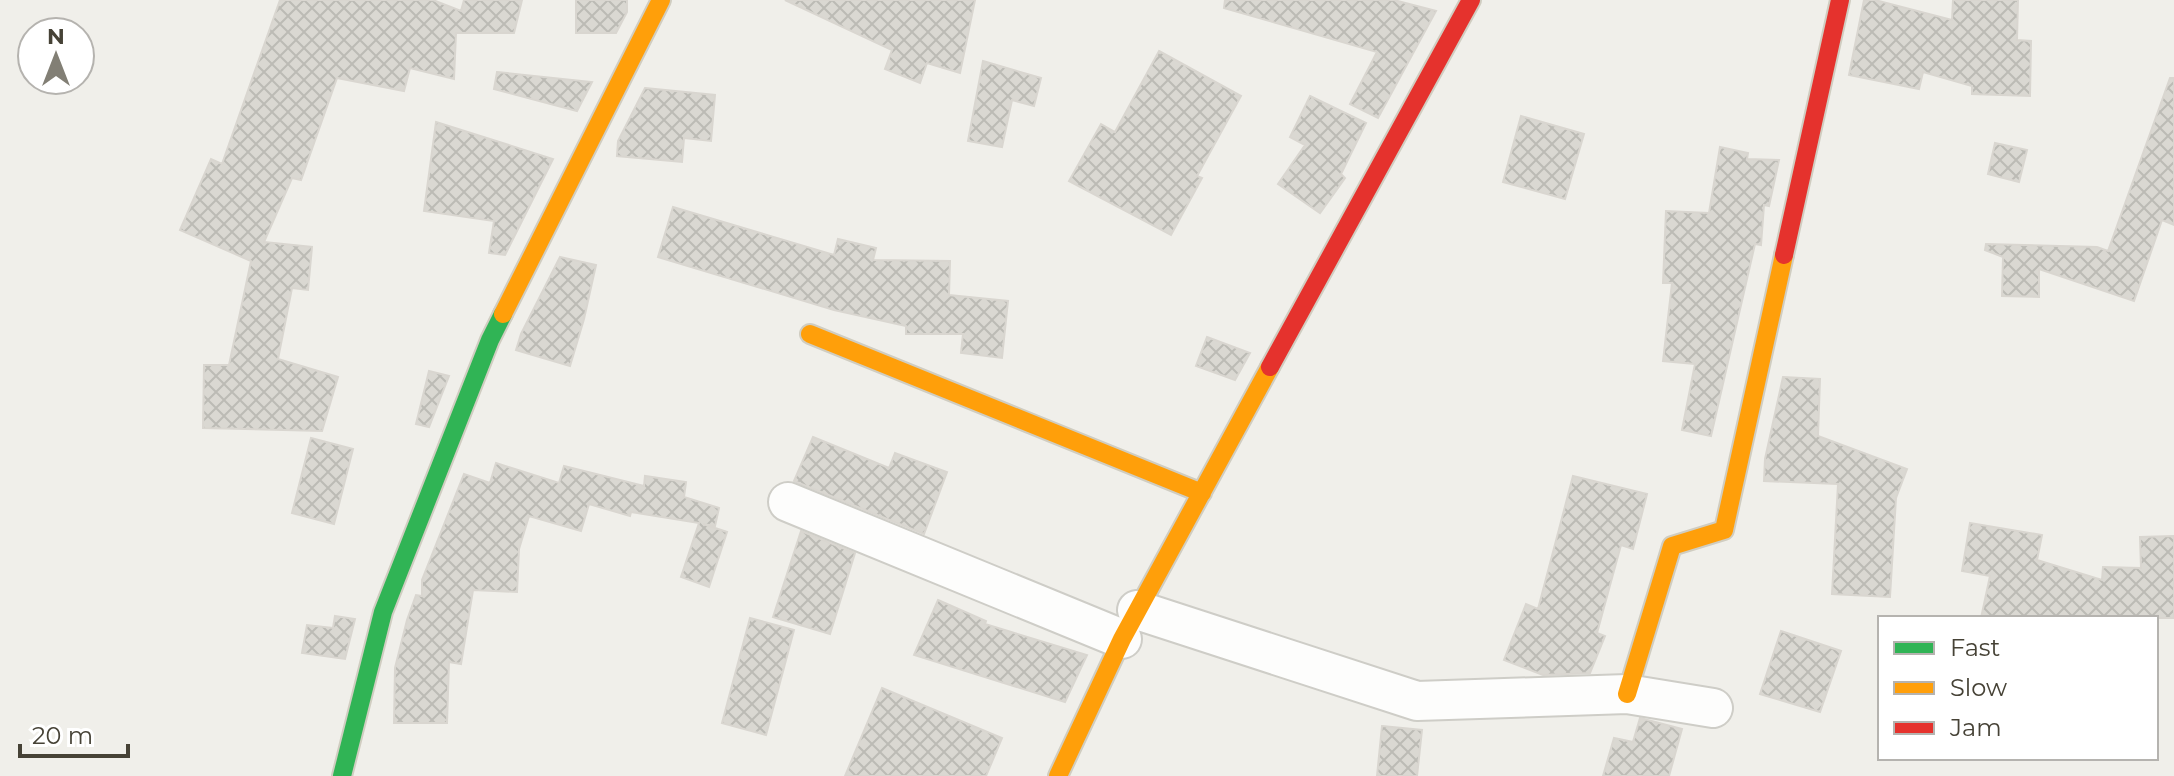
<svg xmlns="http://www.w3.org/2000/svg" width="2174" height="776" viewBox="0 0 2174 776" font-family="Montserrat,sans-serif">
<defs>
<pattern id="building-cross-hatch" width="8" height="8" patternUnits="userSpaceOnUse" patternTransform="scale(2)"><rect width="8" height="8" fill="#dad8d2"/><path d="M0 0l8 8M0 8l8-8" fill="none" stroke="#bcbbb5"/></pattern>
</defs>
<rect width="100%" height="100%" fill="#f0efea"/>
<path fill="url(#building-cross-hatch)" stroke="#d9d6d0" stroke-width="2" d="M280,0H433L461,11L464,0H522L514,33H456L454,79L410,68L404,91L337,78L301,180L292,178L264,242L312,247L308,290L292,288L278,359L338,377L322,431L203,428L204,365H229L251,261L180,230L211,159L222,164Z
M576,0H627V12L616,33H576Z
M785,0H975L960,73L927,63L920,83L885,69L892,50Z
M1225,0H1394L1436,11L1378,118L1350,104L1377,52L1224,8Z
M1864,0H1875L1952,20L1953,0H2018L2017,40L2031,41L2030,96L1972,94V86L1923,72L1919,89L1849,75Z
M1159,51L1241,96L1197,176L1202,178L1171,235L1069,181L1101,124L1115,132Z
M983,61L1041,78L1034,106L1012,100L1002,147L968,141Z
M497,72L592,82L577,111L494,89Z
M2170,78H2174V225L2162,220L2134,301L2039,269V297L2002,296L2003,257L1985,250L1986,244L2097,247L2108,251Z
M645,88L715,95L711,141L684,138L682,162L617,156L618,141Z
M1310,96L1366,123L1341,174L1345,178L1320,213L1278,184L1305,145L1290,137Z
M1521,116L1584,134L1565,199L1503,182Z
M436,122L553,159L505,255L489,253L494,221L424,211Z
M1995,143L2027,150L2019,182L1988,174Z
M1720,147L1748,153L1747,159L1779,160L1769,206L1764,205L1761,245L1755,244L1711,436L1682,430L1695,364L1663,361L1672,283H1663L1666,211L1709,213Z
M673,207L834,255L838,239L876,248L873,260L950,261L949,295L1008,301L1002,358L961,353L963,334H906V326L834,310L658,257Z
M560,257L596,265L584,319L570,366L516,350L521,334Z
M1207,337L1250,353L1235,380L1196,366Z
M429,371L449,376L429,427L416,424Z
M1783,377L1820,379L1818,436L1907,469L1896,498L1890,597L1832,594L1838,484L1764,481L1765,459Z
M813,437L889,468L895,453L947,472L924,534L794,481Z
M311,438L353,449L334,524L292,513Z
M496,463L559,483L564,466L644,486L645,476L686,482L684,497L719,508L715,526L703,524L727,532L709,587L681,577L699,523L631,512L630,516L589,504L581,531L529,516L519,549L517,592L473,590L461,664L449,662L447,723H394L395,668L407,620L416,595L422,596V580L464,474L490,483Z
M1573,476L1647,494L1633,549L1621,545L1597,633L1605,636L1590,673L1543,675L1504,660L1526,604L1538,609Z
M1970,523L2042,535L2037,560L2102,580L2103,567L2141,568L2140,537L2174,536V618H1981L1990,576L1962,571Z
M801,531L855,553L830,634L773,617Z
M938,600L986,621L985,624L1087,655L1065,702L914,655Z
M335,616L355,619L345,659L302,653L307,625L333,628Z
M750,618L794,630L766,735L722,723Z
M1781,631L1841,651L1820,712L1760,694Z
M882,688L1002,738L986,776H845Z
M1640,718L1682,729L1669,776H1603L1614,738L1633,742Z
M1382,726L1422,730L1417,776H1377Z"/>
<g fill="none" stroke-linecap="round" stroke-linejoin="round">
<defs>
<path id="street" d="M788,502L1122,639
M1137,610L1417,701L1627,694L1713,708"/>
<path id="fast" d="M342,776L383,612L490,340L503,314"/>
<path id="slow" d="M503,314L661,0
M810,334L1202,493
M1627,694L1672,546L1724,530L1784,255
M1058,776L1122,639L1270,367"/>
<path id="jam" d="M1784,255L1840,0
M1270,367L1471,0"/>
</defs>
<use href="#street" stroke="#cecdc7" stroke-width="42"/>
<use href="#fast" stroke="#d0cdc1" stroke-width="22"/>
<use href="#slow" stroke="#d0cdc1" stroke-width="22"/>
<use href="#jam" stroke="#d0cdc1" stroke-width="22"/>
<use href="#street" stroke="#fdfdfc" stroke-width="38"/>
<use href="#fast" stroke="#30b455" stroke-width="18"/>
<use href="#slow" stroke="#ff9f0a" stroke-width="18"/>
<use href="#jam" stroke="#e5322d" stroke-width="18"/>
</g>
<rect x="1878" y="616" width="280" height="144" fill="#ffffff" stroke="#b5b3af" stroke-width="2"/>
<rect x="1894" y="642" width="40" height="12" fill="#30b455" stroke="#b5b3af" stroke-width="2"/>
<text x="1950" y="656" font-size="24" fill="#464236">Fast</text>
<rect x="1894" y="682" width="40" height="12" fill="#ff9f0a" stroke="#b5b3af" stroke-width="2"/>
<text x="1950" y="696" font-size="24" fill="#464236">Slow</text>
<rect x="1894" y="722" width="40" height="12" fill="#e5322d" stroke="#b5b3af" stroke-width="2"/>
<text x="1950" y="736" font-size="24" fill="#464236">Jam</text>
<g transform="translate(56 56)"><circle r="38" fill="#ffffff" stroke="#b5b3af" stroke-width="2"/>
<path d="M0-6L14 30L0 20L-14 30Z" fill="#827f75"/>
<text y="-12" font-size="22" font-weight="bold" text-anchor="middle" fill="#464236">N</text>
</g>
<path d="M20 744v12h108v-12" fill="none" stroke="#464236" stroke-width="4"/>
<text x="32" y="744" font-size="24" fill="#464236" stroke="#ffffff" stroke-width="6" paint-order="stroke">20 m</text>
</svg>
